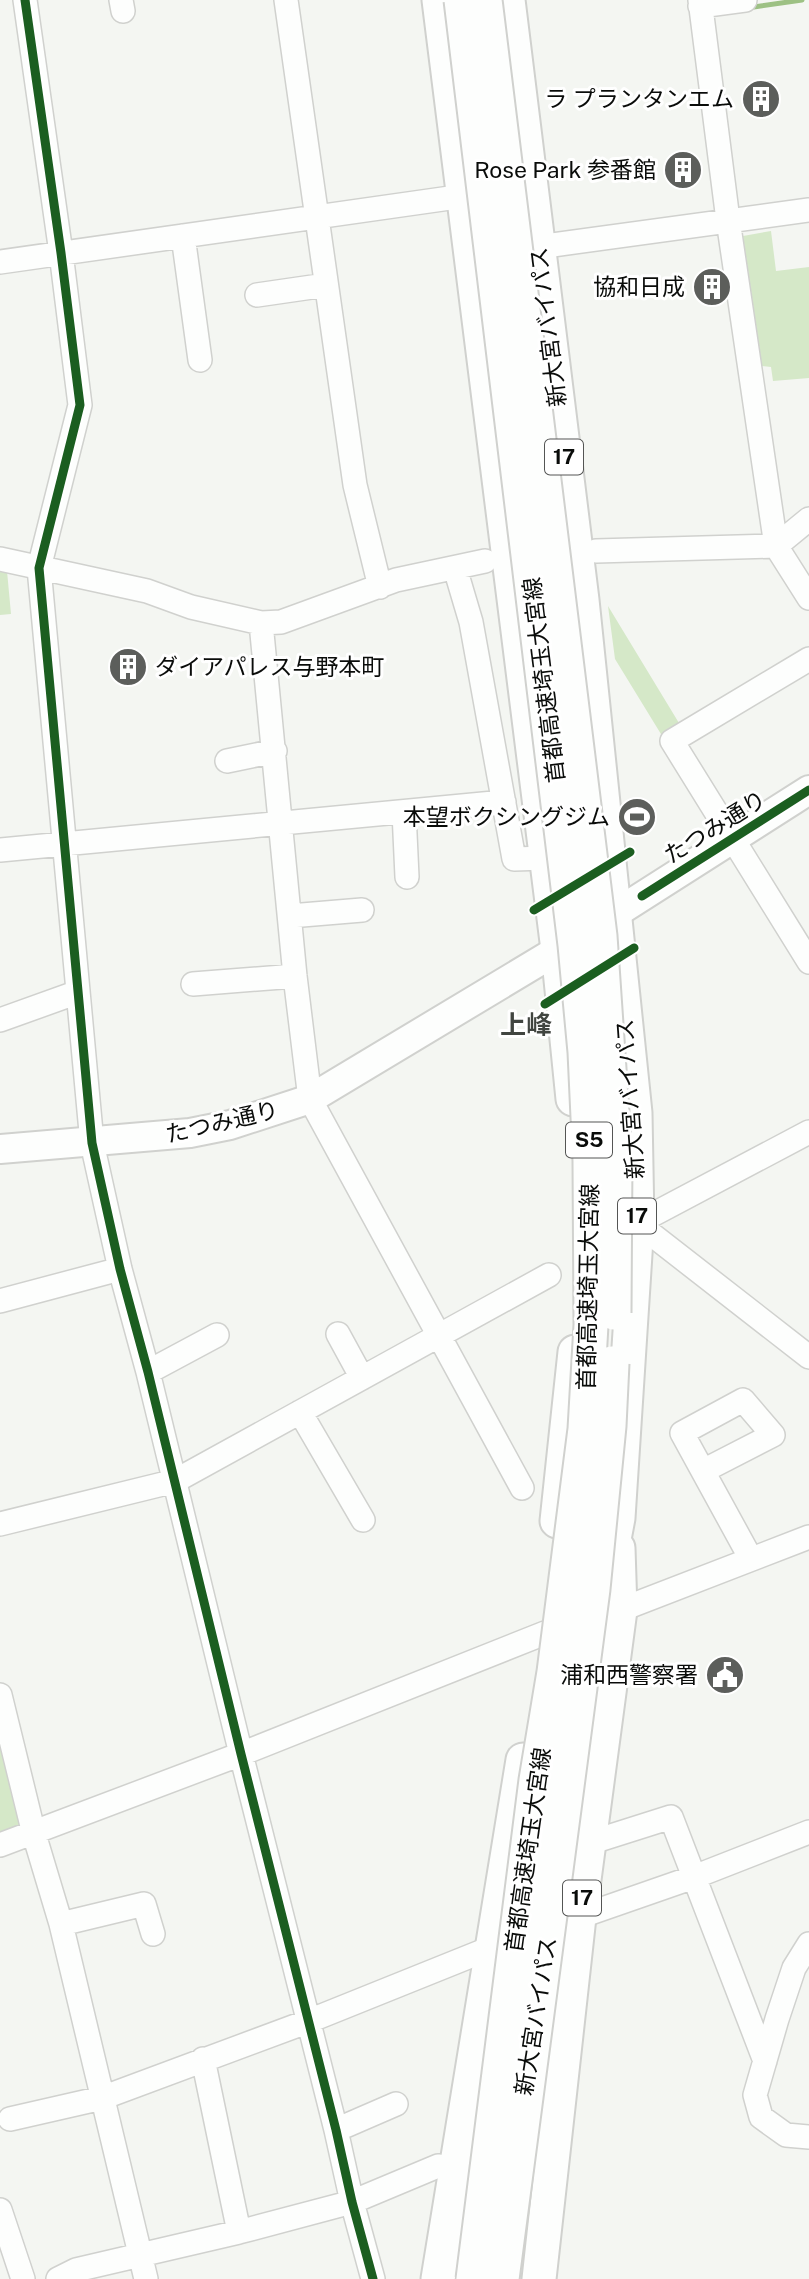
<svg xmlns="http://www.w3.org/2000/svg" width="809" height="2279" viewBox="0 0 809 2279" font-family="'Public Sans','Noto Sans JP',sans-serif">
<rect width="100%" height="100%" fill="#f4f6f2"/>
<path fill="#d5e8c8" d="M771,231L776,271L809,267V378L773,381L771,367L762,366L743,236Z
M0,571H7L11,614L0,615Z
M608,606L682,728L664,739L615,659Z
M0,1717L24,1806L19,1828L0,1835Z"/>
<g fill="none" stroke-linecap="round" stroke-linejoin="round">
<path stroke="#9dc184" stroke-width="5" d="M747,8L802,0"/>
<defs>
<path id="minor" d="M25,0L61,253L80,405L39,568L92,1143L120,1269L148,1372L241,1754L336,2130L352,2202L373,2279
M121,0L123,11
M286,0L355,485L380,587
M700,0L728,220L776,546L809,598
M700,6L745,0
M183,236L200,360
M538,247L809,210
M0,262L464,196
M257,295L326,285
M596,551L776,546L809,519
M0,559L147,591L191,607L261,623L281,622L396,580L485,561
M455,568L471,622L514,859L546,858
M261,623L295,976L310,1099L522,1488
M809,659L672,741L809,962
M227,761L275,751
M404,812L407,877
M0,850L504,802
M290,916L362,910
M193,984L295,976
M0,1020L78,992
M809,1132L637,1223L809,1357
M0,1301L120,1269
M338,1334L362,1378
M148,1372L217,1335
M300,1412L363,1520
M703,1471L773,1435L743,1400L682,1433L751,1559
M0,1524L175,1481L549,1275
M610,1618L620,1610L809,1537
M0,1695L34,1834L61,1924L146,2279
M589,1843L671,1817L765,2061
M0,1845L241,1754L545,1633
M579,1917L694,1877L809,1832
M61,1924L144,1904L153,1934
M809,1944L794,1968L777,2019L755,2095L761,2117L786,2135L809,2137
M203,2059L239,2232
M10,2119L102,2098L309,2021L493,1947
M336,2130L396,2104
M0,2210L23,2279
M58,2279L76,2270L239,2232L352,2202L438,2166L446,2167"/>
<path id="major" d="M0,1149L190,1133L230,1125L310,1099L558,950L809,790"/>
<path id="highway" d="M439,0L558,950L573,1099
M508,0L582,600L635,1113L637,1223L618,1518L608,1571
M557,1521L575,1352
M438,2279L523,1760
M539,2279L579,1917L620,1610L618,1548"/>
</defs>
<use href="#minor" stroke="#d0d1ce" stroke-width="26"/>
<use href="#major" stroke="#d0d1ce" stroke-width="32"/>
<use href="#highway" stroke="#d0d1ce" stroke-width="37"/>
<use href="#minor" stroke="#fdfefd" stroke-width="23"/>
<use href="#major" stroke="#fdfefd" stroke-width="28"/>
<use href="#highway" stroke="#fdfefd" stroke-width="33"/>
<defs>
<path id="highway-bridge" d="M461,0L575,945L585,1052L590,1161L591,1325L585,1429L554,1672L536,1780L473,2279
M485,0L600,936L615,1157L614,1313
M502,2279L593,1589L609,1426L612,1363"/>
</defs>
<use href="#highway-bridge" stroke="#d0d1ce" stroke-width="37" stroke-linecap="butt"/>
<use href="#highway-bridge" stroke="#fdfefd" stroke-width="33"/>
<defs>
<path id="cycleway" d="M25,0L61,253L80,405L39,568L92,1143L120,1269L148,1372L241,1754L336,2130L352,2202L373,2279
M642,896L809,790
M534,910L630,852
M545,1004L634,948"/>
</defs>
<use href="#cycleway" stroke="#fff" stroke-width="13"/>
<use href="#cycleway" stroke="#1b5e20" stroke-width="9"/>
</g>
<defs>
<symbol id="building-disc" viewBox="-11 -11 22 22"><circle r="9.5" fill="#5c5e5b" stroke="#fff"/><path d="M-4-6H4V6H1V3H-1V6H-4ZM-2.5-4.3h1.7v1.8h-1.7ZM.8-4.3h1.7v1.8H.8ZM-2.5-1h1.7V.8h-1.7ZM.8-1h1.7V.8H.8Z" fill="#fff"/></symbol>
<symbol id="stadium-disc" viewBox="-11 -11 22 22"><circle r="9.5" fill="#5c5e5b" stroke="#fff"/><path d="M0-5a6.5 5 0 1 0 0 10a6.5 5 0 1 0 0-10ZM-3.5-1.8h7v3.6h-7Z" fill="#fff"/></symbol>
<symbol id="civic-disc" viewBox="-11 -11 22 22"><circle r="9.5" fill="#5c5e5b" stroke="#fff"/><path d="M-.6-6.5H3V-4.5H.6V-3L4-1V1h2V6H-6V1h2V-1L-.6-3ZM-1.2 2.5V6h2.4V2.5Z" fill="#fff"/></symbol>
</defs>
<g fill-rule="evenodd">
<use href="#building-disc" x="739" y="77" width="44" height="44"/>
<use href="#building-disc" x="661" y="148" width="44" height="44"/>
<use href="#building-disc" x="690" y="265" width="44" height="44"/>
<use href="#building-disc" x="106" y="645" width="44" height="44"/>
<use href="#stadium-disc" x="615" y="795" width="44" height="44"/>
<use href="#civic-disc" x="703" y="1653" width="44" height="44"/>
</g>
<g text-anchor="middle" stroke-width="6" stroke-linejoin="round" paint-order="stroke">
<g fill="#fff" stroke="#545554" stroke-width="2">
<rect x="545" y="439.5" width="38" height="35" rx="5"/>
<rect x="566" y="1122.5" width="46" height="35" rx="5"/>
<rect x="618" y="1198.5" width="38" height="35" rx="5"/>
<rect x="563" y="1880.5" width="38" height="35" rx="5"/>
</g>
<g font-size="21" font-weight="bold" fill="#0a0c0a">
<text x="564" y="464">17</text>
<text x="589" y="1147">S5</text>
<text x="637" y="1223">17</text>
<text x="582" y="1905">17</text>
</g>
<g font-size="23" fill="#0a0c0a" stroke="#fff" text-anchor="end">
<text x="734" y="107">ラ プランタンエム</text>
<text x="656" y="178">Rose Park 参番館</text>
<text x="685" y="295">協和日成</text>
<text x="155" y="675" text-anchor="start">ダイアパレス与野本町</text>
<text x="610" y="825">本望ボクシングジム</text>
<text x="698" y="1683">浦和西警察署</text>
</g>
<g font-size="23" fill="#0a0c0a" stroke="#fff">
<text transform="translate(548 327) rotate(-97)" y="8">新大宮バイパス</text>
<text transform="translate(544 680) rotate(-97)" y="8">首都高速埼玉大宮線</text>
<text transform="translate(715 827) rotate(-32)" y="8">たつみ通り</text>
<text transform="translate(630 1099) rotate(-94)" y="8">新大宮バイパス</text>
<text transform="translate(222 1122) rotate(-13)" y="8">たつみ通り</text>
<text transform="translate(588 1287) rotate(-89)" y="8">首都高速埼玉大宮線</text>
<text transform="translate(528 1850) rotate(-82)" y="8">首都高速埼玉大宮線</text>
<text transform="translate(536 2016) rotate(-81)" y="8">新大宮バイパス</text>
</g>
<g font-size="26" font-weight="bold" fill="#414540" stroke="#fff">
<text x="526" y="1034">上峰</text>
</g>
</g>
</svg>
